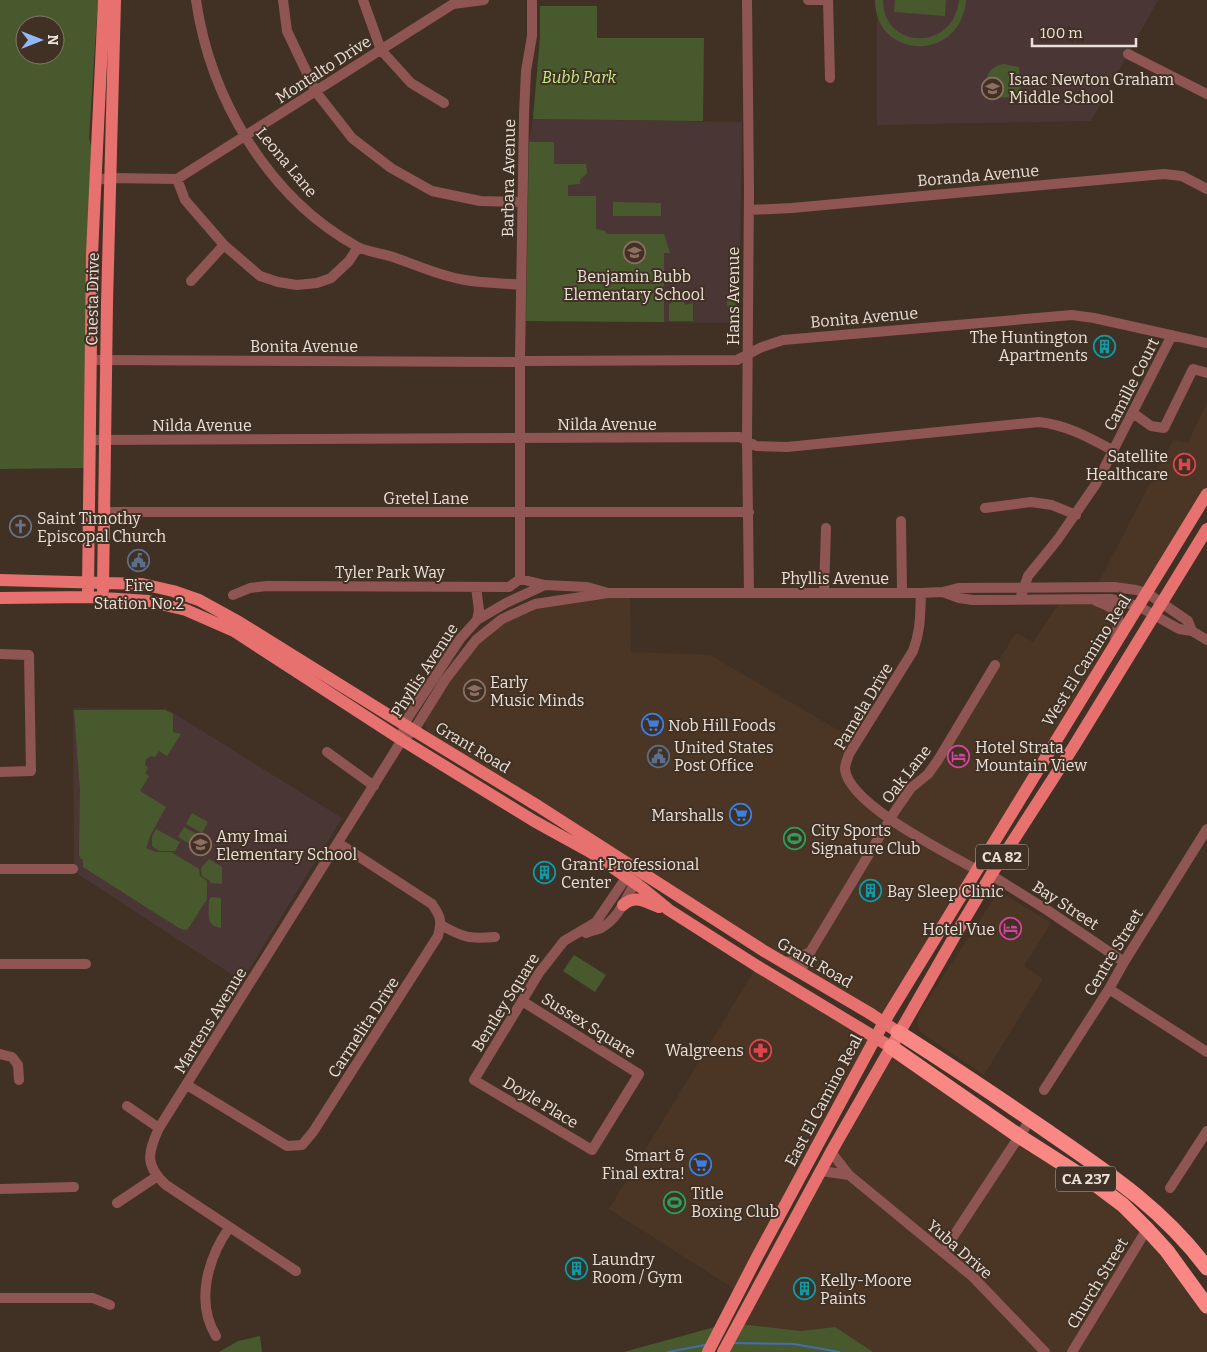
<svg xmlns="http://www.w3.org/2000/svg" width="1207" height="1352" viewBox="0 0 1207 1352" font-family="Bitter,serif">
<rect width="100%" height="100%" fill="#403124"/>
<path fill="#4b3625" d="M1207,402V494L1147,593L1096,587L1173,440L1188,443Z
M630,593L631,652L710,655L857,741L847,775L891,820L927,773L1016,633L1033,642L1062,599L1088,598L1117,613L1114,646L884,1022L806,975L805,964L792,961L428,738L423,715L462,656L520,610Z
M999,891L1051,923L1024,966L1043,979L984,1075L922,1033L918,1027L917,1021L919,1013Z
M757,966L876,1037L739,1292L609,1209Z
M891,1047L1099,1187L1207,1306V1352H873L835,1327L801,1331L739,1324Z"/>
<path fill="#4b3636" d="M877,0H1158L1091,121L877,125Z
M533,119L742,122L739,323L526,321L529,142Z
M73,708L165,709L175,714L342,818L242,981L76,873L74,871Z"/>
<path fill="#485a2d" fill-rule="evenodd" d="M0,0H98L89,138L91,145L85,468L0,469ZM25,25H55V55H25Z
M875,0H883C883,50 954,52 959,0H966C961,63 875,60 875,0Z
M895,0H946L945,16L894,12Z
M540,6H597V38H704L703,121L533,119L540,37Z
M1003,64L1019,67L1021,93L1017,97L992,98C986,82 982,70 1003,64Z
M529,142H554V164H586L587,173L580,180V184L568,185V196H596V229L605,231L606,234H664L670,253H664V322L526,321Z
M613,202L661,203V216H613Z
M729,289H736L735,312L729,311L727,304Z
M681,291L685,305L693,303V321H669V305Z
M74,710H165L173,714V732L181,734L167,756L159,751L155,757L151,756L146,759L145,765L148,768L145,773L149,776L140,791L166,807L150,836L146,848L156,852H171L199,869L200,876L207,881V899L188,929L185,930L179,928L83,867V859H81L79,855L80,790Z
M192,813L208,822L202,833L186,824Z
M184,827L200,836L194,846L178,837Z
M156,829L180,842L175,851H159L152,846V837Z
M209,859L222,867V884L210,883V881L202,876L201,868Z
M211,897L221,898V928C205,927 209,912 209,900Z
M574,955L606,975L595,992L563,971Z
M739,1324L801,1331L835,1327L873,1352H723Z
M722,1325L708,1352H624Z
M260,1336L262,1352H219L238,1341Z"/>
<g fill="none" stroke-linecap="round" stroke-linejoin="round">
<path stroke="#426eae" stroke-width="2" d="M732,1343L794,1344L839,1352
M668,1352L705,1345"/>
<path stroke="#8f5553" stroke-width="10" d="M196,0C210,98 268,197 356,246C367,252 381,253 393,257C417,265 439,276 465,280C483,283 503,283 521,285
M283,0L287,31L316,92L352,138L391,168L432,191L480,201L522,202
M363,0L381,50L411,83L444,103
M747,0L749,189L747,440L749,593
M808,0H828
M828,0L830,78
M1128,54L1207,94
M177,179L185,200L224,245L260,276L278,282L297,285L317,283L331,278L349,261L358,247
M95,180L111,178L177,179L453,4L484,0
M749,210L792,208L1164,174L1182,176L1207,189
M191,281L224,245
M520,357L524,114L526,71L532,36V0
M91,360L516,362
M525,361L737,360L762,347L783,340L1072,315L1094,318L1207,343
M520,366V579
M1133,413L1151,426L1164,428L1193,369L1207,373
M90,440L740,437L756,446L787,447L1039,422C1067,425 1090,438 1114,451
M985,508L1031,502L1052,505L1076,515
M104,512H749
M901,521L902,592
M520,579L545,585
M476,587L479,610L477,620
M943,592L959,598L973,600L1112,599L1138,606L1179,629L1192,631
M824,593L826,528
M921,593C920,614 921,630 913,651L849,754C848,758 845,764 845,769C848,804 947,853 977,870
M233,595L250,588L267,586L509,587L520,579
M1020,599L1028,576L1058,539L1096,484L1172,335
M1096,601C1123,611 1120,615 1115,641
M0,654L29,655L31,771L0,772
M403,732L404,725L409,716L460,639L477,620L506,603L545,585L587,587L605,592
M327,752L374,786
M0,869H73
M991,875L1047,910L1124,962
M441,925C464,938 469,939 495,937
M586,933C591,931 596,930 601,928C620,918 628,893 639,876
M784,962L792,961L810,952
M0,964H86
M800,972L812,949L895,811L911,788L928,774L938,760L995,665
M1109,989L1207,1052
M522,1001L639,1074L592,1150L474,1080L539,973L564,941L596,922L630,872
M0,1054L12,1057L18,1065L19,1080
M187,1085L287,1146L302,1145L313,1132L438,936C442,921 441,917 432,904L338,843
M1044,1090L1109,989L1124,962L1207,829
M127,1106L159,1128
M831,1152L849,1175L973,1277L1045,1352
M821,1171L849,1175
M1170,1188L1207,1131
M0,1189L74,1187
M117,1203L156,1177
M943,1252L1030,1120
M296,1271L166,1185C144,1165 148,1152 159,1128L402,740L414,730L445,680L476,640L502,619L535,604L608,593H921L943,592L958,588L1114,587L1136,590L1147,593L1188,621L1192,631L1207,640
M0,1298H93L110,1305
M216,1336C195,1302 208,1258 229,1228
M1072,1352L1147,1229"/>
<path stroke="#e7716f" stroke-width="12" d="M0,580L142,584L173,591L199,600L239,622L395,719L538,806L764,951L871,1014L898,1032
M88,590L92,254L104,0
M103,590L107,303L115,0
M0,598L89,597L148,601L186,610L234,631L402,740L534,821L592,853L642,888L669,910L757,966L891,1047
M623,905C635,894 645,902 659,907
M708,1352L757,1257L884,1022L1207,494
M723,1352L831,1152L957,932L991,875L1074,746L1207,529"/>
<path stroke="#f98885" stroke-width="15" d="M898,1032C948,1064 998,1097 1047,1131C1108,1173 1162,1208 1207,1268
M891,1047L1019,1136L1099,1187L1123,1205L1147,1229L1167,1251L1207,1306"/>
</g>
<defs>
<symbol id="school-ring" viewBox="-11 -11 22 22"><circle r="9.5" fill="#403124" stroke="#8d6e63" stroke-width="1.5"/><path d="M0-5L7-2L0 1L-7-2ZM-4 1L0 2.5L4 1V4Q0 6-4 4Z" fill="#8d6e63"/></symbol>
<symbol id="building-ring" viewBox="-11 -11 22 22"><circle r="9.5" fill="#403124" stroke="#0f9aa8" stroke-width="1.5"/><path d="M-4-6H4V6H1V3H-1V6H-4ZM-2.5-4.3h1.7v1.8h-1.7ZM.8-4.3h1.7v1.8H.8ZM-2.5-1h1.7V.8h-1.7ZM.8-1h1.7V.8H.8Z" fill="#0f9aa8"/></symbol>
<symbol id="hospital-ring" viewBox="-11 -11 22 22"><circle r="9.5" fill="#403124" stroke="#e0444e" stroke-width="1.5"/><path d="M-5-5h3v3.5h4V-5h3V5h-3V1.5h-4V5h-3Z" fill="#e0444e"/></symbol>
<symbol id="church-ring" viewBox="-11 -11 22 22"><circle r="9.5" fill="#403124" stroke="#6b7280" stroke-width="1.5"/><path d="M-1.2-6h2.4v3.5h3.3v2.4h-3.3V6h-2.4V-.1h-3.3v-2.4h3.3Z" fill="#6b7280"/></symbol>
<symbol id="civic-ring" viewBox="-11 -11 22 22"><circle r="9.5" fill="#403124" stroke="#5c6f8a" stroke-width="1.5"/><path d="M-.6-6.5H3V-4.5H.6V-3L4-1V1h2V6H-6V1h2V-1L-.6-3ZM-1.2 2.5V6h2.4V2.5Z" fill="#5c6f8a"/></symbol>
<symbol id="supermarket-ring" viewBox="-11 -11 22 22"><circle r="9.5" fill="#403124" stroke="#3f7fe0" stroke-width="1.5"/><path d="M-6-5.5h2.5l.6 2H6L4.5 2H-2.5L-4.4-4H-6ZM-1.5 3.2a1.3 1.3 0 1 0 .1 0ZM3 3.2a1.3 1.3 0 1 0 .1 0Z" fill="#3f7fe0"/></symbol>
<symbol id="hotel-ring" viewBox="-11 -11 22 22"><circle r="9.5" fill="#403124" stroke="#d1479c" stroke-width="1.5"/><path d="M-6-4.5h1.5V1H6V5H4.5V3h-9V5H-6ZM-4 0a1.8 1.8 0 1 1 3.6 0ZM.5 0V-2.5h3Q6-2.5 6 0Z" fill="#d1479c"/></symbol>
<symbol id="stadium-ring" viewBox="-11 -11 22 22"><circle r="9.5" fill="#403124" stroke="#2e9e5b" stroke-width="1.5"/><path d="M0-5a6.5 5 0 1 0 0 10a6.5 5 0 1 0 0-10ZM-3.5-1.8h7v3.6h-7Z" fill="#2e9e5b"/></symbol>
<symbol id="pharmacy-ring" viewBox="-11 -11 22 22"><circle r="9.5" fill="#403124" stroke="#e0444e" stroke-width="1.5"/><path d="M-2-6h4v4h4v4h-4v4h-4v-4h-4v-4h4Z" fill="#e0444e"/></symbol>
</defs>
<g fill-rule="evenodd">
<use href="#school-ring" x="980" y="76" width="25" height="25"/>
<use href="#school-ring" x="622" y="240" width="25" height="25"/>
<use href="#building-ring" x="1092" y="334" width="25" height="25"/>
<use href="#hospital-ring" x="1172" y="452" width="25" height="25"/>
<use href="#church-ring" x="8" y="514" width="25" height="25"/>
<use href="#civic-ring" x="126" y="548" width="25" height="25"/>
<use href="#school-ring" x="462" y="678" width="25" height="25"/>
<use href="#supermarket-ring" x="640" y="712" width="25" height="25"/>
<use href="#civic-ring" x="646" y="744" width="25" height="25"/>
<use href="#hotel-ring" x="946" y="744" width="25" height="25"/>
<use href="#supermarket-ring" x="728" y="802" width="25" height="25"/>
<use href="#stadium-ring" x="782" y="826" width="25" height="25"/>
<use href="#school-ring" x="188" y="832" width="25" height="25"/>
<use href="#building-ring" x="532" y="860" width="25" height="25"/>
<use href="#building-ring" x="858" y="878" width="25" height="25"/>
<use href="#hotel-ring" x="998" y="916" width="25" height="25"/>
<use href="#pharmacy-ring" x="748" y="1038" width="25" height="25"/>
<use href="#supermarket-ring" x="688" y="1152" width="25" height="25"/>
<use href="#stadium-ring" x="662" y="1190" width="25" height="25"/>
<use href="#building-ring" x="564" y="1256" width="25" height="25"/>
<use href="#building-ring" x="792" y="1276" width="25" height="25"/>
</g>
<g text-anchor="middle" stroke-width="4" stroke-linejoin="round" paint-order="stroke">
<g fill="#403124" stroke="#b7aca2" stroke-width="1">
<rect x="976" y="844.5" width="52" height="25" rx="4"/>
<rect x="1056" y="1166.5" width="60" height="25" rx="4"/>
</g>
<g font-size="15" font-weight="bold" fill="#eae0d8">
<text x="1002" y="862">CA 82</text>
<text x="1086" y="1184">CA 237</text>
</g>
<g font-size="16" fill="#eae0d8" stroke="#403124">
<text transform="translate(323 69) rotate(-33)" y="6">Montalto Drive</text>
<text transform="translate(287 162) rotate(50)" y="6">Leona Lane</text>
<text transform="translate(978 175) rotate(-5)" y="6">Boranda Avenue</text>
<text transform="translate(508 178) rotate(-89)" y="6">Barbara Avenue</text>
<text transform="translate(733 296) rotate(-90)" y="6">Hans Avenue</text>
<text transform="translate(92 299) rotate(-89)" y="6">Cuesta Drive</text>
<text transform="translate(864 317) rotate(-5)" y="6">Bonita Avenue</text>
<text x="304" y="352">Bonita Avenue</text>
<text transform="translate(1131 384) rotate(-63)" y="6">Camille Court</text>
<text x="607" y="430">Nilda Avenue</text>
<text x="202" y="431">Nilda Avenue</text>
<text x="426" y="504">Gretel Lane</text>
<text x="390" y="578">Tyler Park Way</text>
<text x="835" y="584">Phyllis Avenue</text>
<text transform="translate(1086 660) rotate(-58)" y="6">West El Camino Real</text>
<text transform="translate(424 670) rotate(-57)" y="6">Phyllis Avenue</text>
<text transform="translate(863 706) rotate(-59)" y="6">Pamela Drive</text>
<text transform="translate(473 747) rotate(31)" y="6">Grant Road</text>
<text transform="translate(906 774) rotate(-52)" y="6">Oak Lane</text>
<text transform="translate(1066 905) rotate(33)" y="6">Bay Street</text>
<text transform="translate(1113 952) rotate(-59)" y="6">Centre Street</text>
<text transform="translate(815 962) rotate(30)" y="6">Grant Road</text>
<text transform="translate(505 1002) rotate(-58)" y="6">Bentley Square</text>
<text transform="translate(210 1020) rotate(-58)" y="6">Martens Avenue</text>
<text transform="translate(589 1025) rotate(32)" y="6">Sussex Square</text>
<text transform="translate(363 1027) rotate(-57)" y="6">Carmelita Drive</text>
<text transform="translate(823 1100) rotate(-62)" y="6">East El Camino Real</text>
<text transform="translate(541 1102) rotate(31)" y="6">Doyle Place</text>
<text transform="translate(960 1249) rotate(41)" y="6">Yuba Drive</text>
<text transform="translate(1097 1283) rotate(-59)" y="6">Church Street</text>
</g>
<g font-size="16" font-style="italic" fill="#c2ee83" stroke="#403124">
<text x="579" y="83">Bubb Park</text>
</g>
<g font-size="16" fill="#eae0d8" stroke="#403124" text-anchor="start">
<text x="1009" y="85">Isaac Newton Graham<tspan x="1009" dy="18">Middle School</tspan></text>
<text x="634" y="282" text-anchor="middle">Benjamin Bubb<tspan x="634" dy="18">Elementary School</tspan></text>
<text x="1088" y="343" text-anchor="end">The Huntington<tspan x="1088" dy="18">Apartments</tspan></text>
<text x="1168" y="462" text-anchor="end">Satellite<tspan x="1168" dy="18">Healthcare</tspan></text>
<text x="37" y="524">Saint Timothy<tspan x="37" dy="18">Episcopal Church</tspan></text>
<text x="139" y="591" text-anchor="middle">Fire<tspan x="139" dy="18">Station No.2</tspan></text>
<text x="490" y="688">Early<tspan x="490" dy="18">Music Minds</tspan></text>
<text x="668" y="731">Nob Hill Foods</text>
<text x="674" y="753">United States<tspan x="674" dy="18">Post Office</tspan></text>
<text x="975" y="753">Hotel Strata<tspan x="975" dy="18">Mountain View</tspan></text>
<text x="724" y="821" text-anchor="end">Marshalls</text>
<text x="811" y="836">City Sports<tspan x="811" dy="18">Signature Club</tspan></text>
<text x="216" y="842">Amy Imai<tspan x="216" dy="18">Elementary School</tspan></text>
<text x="561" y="870">Grant Professional<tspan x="561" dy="18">Center</tspan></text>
<text x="887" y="897">Bay Sleep Clinic</text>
<text x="995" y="935" text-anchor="end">Hotel Vue</text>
<text x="744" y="1056" text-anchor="end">Walgreens</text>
<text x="685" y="1161" text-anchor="end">Smart &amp;<tspan x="685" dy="18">Final extra!</tspan></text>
<text x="691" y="1199">Title<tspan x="691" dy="18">Boxing Club</tspan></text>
<text x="592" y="1265">Laundry<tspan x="592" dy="18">Room / Gym</tspan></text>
<text x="820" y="1286">Kelly-Moore<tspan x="820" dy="18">Paints</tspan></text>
</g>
</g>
<g transform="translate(40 40) rotate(90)"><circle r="24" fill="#403124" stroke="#84776c"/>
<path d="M0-4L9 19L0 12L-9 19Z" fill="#91b8fd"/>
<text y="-8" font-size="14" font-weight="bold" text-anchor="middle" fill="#eae0d8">N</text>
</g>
<path d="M1032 38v8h104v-8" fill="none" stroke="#eae0d8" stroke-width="2.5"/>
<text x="1040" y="38" font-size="15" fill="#eae0d8" stroke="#403124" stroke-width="4" paint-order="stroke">100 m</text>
</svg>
